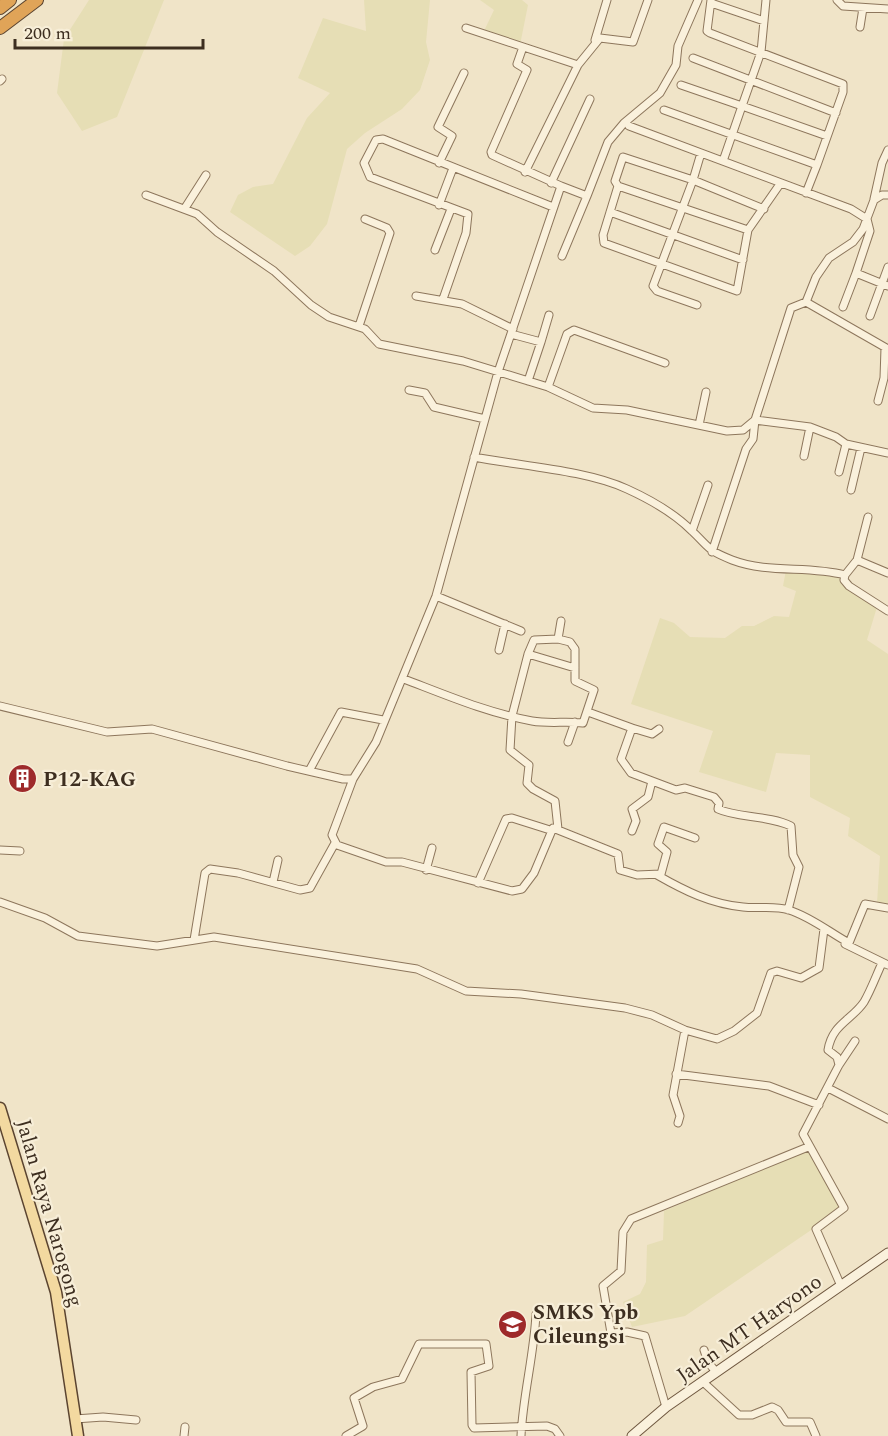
<svg xmlns="http://www.w3.org/2000/svg" width="888" height="1436" viewBox="0 0 888 1436" font-family="Spectral,serif">
<rect width="100%" height="100%" fill="#f0e4c8"/>
<path fill="#e6deb5" d="M89,0H164L117,117L82,131L57,93L64,39Z
M364,0H430L426,42L430,60L420,90L402,109L365,133L347,149L327,224L310,246L295,256L230,212L238,195L253,187L273,184L307,118L330,93L298,78L323,18L366,31Z
M480,0H522L528,5L520,45L484,31L494,10Z
M786,570L838,574L877,607L867,640L888,654V905L877,903L880,856L848,836L850,818L810,797V755L776,753L766,792L699,772L713,731L631,704L660,618L674,623L690,637L725,638L742,626H754L774,616L789,617L796,591L783,586Z
M809,1149L842,1209L685,1316L632,1327L623,1302L640,1294L646,1282L647,1245L663,1240L664,1211Z"/>
<g fill="none" stroke-linecap="round" stroke-linejoin="round">
<defs>
<path id="minor" d="M711,0L707,31L710,33L843,84V92L817,165
M837,0L843,6L888,9
M711,3L764,21
M860,27L863,8
M466,28L578,65
M595,40L607,0
M693,58L836,113
M0,81L2,79
M681,85L742,106L761,52L766,0
M664,110L817,165L806,193
M629,126L851,209L867,219L870,231L856,273L888,286
M701,153L693,180L623,157L615,181L618,186L603,235L604,243L737,291L748,230L780,184
M723,161L742,106L827,136
M439,163L452,136L438,127L464,73
M525,172L578,65L600,38L633,42L648,0
M551,183L590,99
M561,186L587,196L608,142L624,123L660,93L676,65L678,46L698,0
M618,186L748,230
M146,195L197,214L217,232L274,271L311,305L329,317L365,329L379,344L463,361L548,387L593,408L627,410L727,431L743,430L755,420L791,308L806,302L816,277L829,258L853,242L863,229L874,200L882,195H888
M874,199L882,163L888,150
M439,205L453,168
M185,208L206,175
M610,212L743,260
M435,250L451,209
M562,256L587,196
M416,296L462,304L513,329
M443,299L466,233L468,214L370,177L364,163L376,140L383,139L553,207
M806,302L888,349
M697,305L657,291L653,286L693,180L764,209
M843,307L856,273
M870,316L888,267
M359,326L390,233L387,228L365,219
M511,334L541,342L549,315
M528,381L541,342
M548,387L567,334L574,330L665,363
M409,390L425,393L434,407L485,419
M878,401L884,378L885,348
M699,425L706,392
M804,456L810,427
M474,457C520,466 586,470 627,489C649,499 675,514 692,531C710,548 707,550 732,560C769,574 808,565 845,575L857,560L888,573
M839,472L846,444
M851,490L861,448
M692,531L708,485
M712,552L746,449L753,439L755,420L810,427L836,437L846,444L888,453
M857,560L868,517
M845,575L844,580L849,586L888,611
M436,596L521,631
M499,650L505,624
M528,654L534,640L558,639
M404,679C446,695 488,713 532,721C549,724 566,721 583,723L594,690L575,681V649L570,642L558,639L561,621
M0,706L107,732L152,729L287,766L343,779H353L376,742L436,596L498,372L561,186L492,155L491,152L527,70L517,64L523,47
M588,712L632,728L621,759L631,773L676,790L685,788L714,797L719,803L718,809C737,818 768,815 791,826L793,855L799,867L788,910
M632,728L652,734L659,729
M568,742L575,722
M309,771L341,712L383,720
M353,779L332,835L337,845L386,862H402L512,891L522,889L534,873L553,828L618,854L620,870L637,875L661,874L667,852L658,844L664,827L695,838
M558,829L555,801L533,789L527,783L529,765L510,750L512,716L528,654L575,668
M632,831L636,821L632,809L648,797L652,781
M0,850L20,851
M426,870L432,848
M657,875C685,891 711,904 743,907C759,909 773,905 789,910C811,917 829,932 849,943L865,904L888,908
M273,882L278,860
M478,883L506,819L512,818L550,830
M0,902L45,918L78,936L157,946L214,937L417,969L466,991L521,994L625,1008L652,1015L685,1030L717,1039L734,1031L757,1013L771,973L777,971L801,978L819,968L824,929
M194,940L205,873L210,869L238,873L300,890L310,888L335,843
M845,944L888,965
M839,1065L837,1057L828,1050C832,1024 852,1020 864,1002C871,990 876,976 882,963
M676,1074L769,1086L819,1105
M828,1088L888,1119
M678,1123L680,1116L673,1095L685,1030
M841,1286L816,1229L844,1208L803,1134L839,1065L855,1041
M704,1350L708,1362L716,1372
M703,1382L739,1415H752L772,1407L778,1410L786,1422H810L816,1436
M666,1407L645,1336L627,1332L611,1333L603,1286L621,1271L623,1232L631,1219L808,1147
M75,1419L103,1417L136,1420
M184,1436L185,1427
M346,1436L363,1426L354,1398L373,1387L402,1379L419,1344H486L489,1366L471,1372L472,1425L474,1428L547,1426L555,1429L560,1436
M521,1436C523,1395 534,1355 536,1314"/>
<path id="secondary" d="M632,1436L666,1407L888,1253"/>
<path id="primary" d="M0,1108L56,1292L78,1436"/>
<path id="motorway" d="M0,8L10,0
M0,28L37,0"/>
</defs>
<use href="#minor" stroke="#8d765c" stroke-width="9"/>
<use href="#secondary" stroke="#6f573f" stroke-width="11"/>
<use href="#primary" stroke="#5b4430" stroke-width="13"/>
<use href="#motorway" stroke="#5b4430" stroke-width="14"/>
<use href="#minor" stroke="#faf1dc" stroke-width="7"/>
<use href="#secondary" stroke="#faf1dc" stroke-width="9"/>
<use href="#primary" stroke="#f3d9a0" stroke-width="10"/>
<use href="#motorway" stroke="#e0a458" stroke-width="12"/>
</g>
<defs>
<symbol id="building-disc" viewBox="-11 -11 22 22"><circle r="9.5" fill="#9e2a2b" stroke="#f7eed8"/><path d="M-4-6H4V6H1V3H-1V6H-4ZM-2.5-4.3h1.7v1.8h-1.7ZM.8-4.3h1.7v1.8H.8ZM-2.5-1h1.7V.8h-1.7ZM.8-1h1.7V.8H.8Z" fill="#fff"/></symbol>
<symbol id="school-disc" viewBox="-11 -11 22 22"><circle r="9.5" fill="#9e2a2b" stroke="#f7eed8"/><path d="M0-5L7-2L0 1L-7-2ZM-4 1L0 2.5L4 1V4Q0 6-4 4Z" fill="#fff"/></symbol>
</defs>
<g fill-rule="evenodd">
<use href="#building-disc" x="6" y="762" width="33" height="33"/>
<use href="#school-disc" x="496" y="1308" width="33" height="33"/>
</g>
<g text-anchor="middle" stroke-width="4.5" stroke-linejoin="round" paint-order="stroke">
<g font-size="21" font-weight="bold" fill="#3d2e20" stroke="#f7eed8" text-anchor="start">
<text x="43" y="786">P12-KAG</text>
<text x="533" y="1319">SMKS Ypb<tspan x="533" dy="24">Cileungsi</tspan></text>
</g>
<g font-size="21" fill="#3d2e20" stroke="#f7eed8">
<text transform="translate(50 1213) rotate(74)" y="7">Jalan Raya Narogong</text>
<text transform="translate(749 1328) rotate(-35)" y="7">Jalan MT Haryono</text>
</g>
</g>
<path d="M15 39v9h188v-9" fill="none" stroke="#3d2e20" stroke-width="3"/>
<text x="24" y="39" font-size="18" fill="#3d2e20" stroke="#f7eed8" stroke-width="4.5" paint-order="stroke">200 m</text>
</svg>
